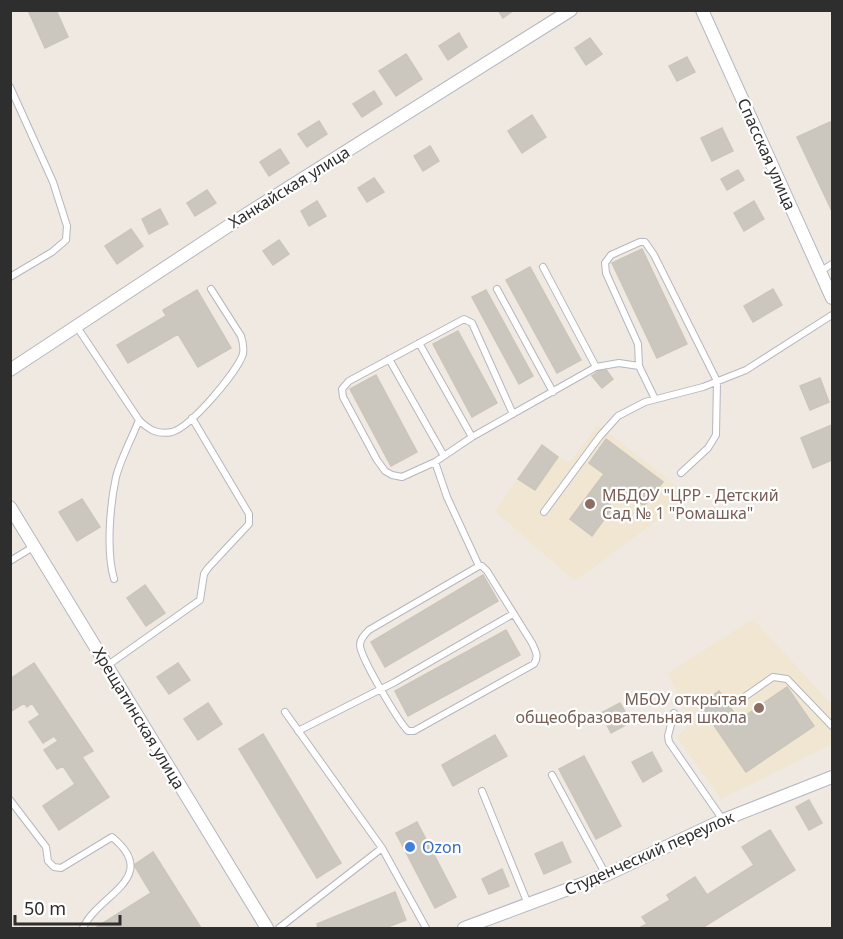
<svg xmlns="http://www.w3.org/2000/svg" width="843" height="939" viewBox="0 0 843 939" font-family="'Noto Sans',sans-serif">
<rect width="100%" height="100%" fill="#efe9e1"/>
<path fill="#f0e6d1" d="M598,425L690,496L575,581L495,511L542,445L558,457L570,462Z
M753,619L832,705V744L721,799L677,737L685,729L686,712L668,673Z"/>
<path fill="#cbc7bf" stroke="#cbc5ba" stroke-width="1.5" d="M28,10H56L68,37L45,48Z
M498,10H514L503,18Z
M459,33L467,47L448,60L439,46Z
M590,38L602,54L586,65L575,48Z
M406,54L422,79L396,96L379,71Z
M687,57L695,72L677,81L669,66Z
M374,91L382,104L362,117L353,104Z
M532,115L546,137L522,153L508,131Z
M319,121L327,134L307,147L298,134Z
M830,122L832,126V208L831,209L797,137Z
M722,128L733,151L712,161L701,138Z
M430,146L439,161L423,171L414,156Z
M280,149L289,163L269,176L260,162Z
M738,170L744,180L727,190L721,179Z
M374,178L384,192L367,202L358,188Z
M207,190L216,203L195,216L187,203Z
M317,201L326,216L309,226L301,211Z
M754,201L764,219L744,231L734,213Z
M160,209L168,224L149,234L142,219Z
M131,229L143,246L117,264L105,246Z
M279,240L289,254L273,265L263,251Z
M642,249L687,344L657,358L612,263Z
M530,267L581,360L557,373L506,280Z
M773,289L782,305L753,322L744,306Z
M197,290L231,348L198,367L178,334L128,363L117,345L166,316L163,310Z
M486,290L533,376L519,384L472,297Z
M458,331L497,403L472,417L433,344Z
M604,367L613,379L602,388L592,376Z
M376,375L417,452L391,466L350,389Z
M820,378L829,402L810,410L800,386Z
M832,425V460L813,468L801,438Z
M606,439L663,482L644,506L620,488L608,504L613,507L592,536L570,519L604,474L589,463Z
M542,445L558,457L535,490L518,479Z
M82,499L100,527L77,541L59,512Z
M483,575L498,601L385,667L371,642Z
M145,585L165,613L146,626L127,598Z
M506,630L520,655L408,716L395,691Z
M34,663L93,751L82,757L109,797L59,830L43,806L75,784L63,766L57,769L44,750L58,741L54,736L43,743L29,722L40,715L32,703L27,707L24,703L10,712V679Z
M178,663L190,680L169,694L157,677Z
M787,687L814,726L746,772L700,705L719,691L739,720Z
M208,703L222,724L198,740L184,719Z
M620,703L631,722L611,733L601,713Z
M263,734L341,863L317,878L239,749Z
M495,735L507,756L453,786L442,765Z
M652,752L662,771L643,782L632,762Z
M584,756L621,826L596,839L559,769Z
M809,800L822,823L809,830L796,807Z
M417,822L456,897L435,908L396,833Z
M770,830L795,870L702,928H639L647,924L642,917L670,900L667,895L695,877L707,895L754,865L742,847Z
M562,842L571,862L544,874L535,854Z
M153,852L201,928H95L151,893L134,865Z
M502,869L509,886L489,894L482,879Z
M395,892L406,920L385,928H318L317,924Z"/>
<g fill="none" stroke-linecap="round" stroke-linejoin="round">
<defs>
<path id="service" d="M10,87L53,182L67,226L66,240L52,252L10,277
M543,267L596,367
M821,271L832,264
M497,289L553,392
M77,327L139,420C149,430 158,435 172,432C191,427 237,372 243,354C244,348 243,342 241,336L211,289
M419,343L472,437
M389,359L444,456
M655,399L639,366L638,344L606,273L605,263L611,255L640,242H645L654,255L717,381L716,435L708,448L681,473
M513,414L472,323L464,319L349,381L342,389L343,397L377,460L385,471L392,475L402,477L435,462L472,437L596,367L619,363L639,366
M435,462L447,497L479,566
M544,512L600,436L618,416L645,402L703,387L746,370L832,315
M10,561L33,547
M479,566H482L487,571L532,643C536,652 539,656 534,664L414,731H408C399,722 360,657 360,645C360,639 365,634 369,630Z
M114,579C106,551 110,505 116,477C121,458 132,438 139,420
M108,665L200,600L204,574L208,568L249,524V514L192,418
M743,698L773,677L787,679L832,726
M285,712L382,848L426,928
M674,713L668,736L669,742L723,820
M298,731L395,682L513,614
M552,775L606,875
M482,791L528,904
M10,800L46,847L48,861L54,867L61,868L112,837C162,878 97,895 83,928
M279,928L382,848"/>
<path id="minor" d="M702,10L832,298
M10,370L245,215L571,10
M10,507L267,928
M464,928L606,875L723,820L832,777"/>
</defs>
<use href="#service" stroke="#b4b7c1" stroke-width="8"/>
<use href="#minor" stroke="#b4b7c1" stroke-width="14"/>
<use href="#service" stroke="#fff" stroke-width="6"/>
<use href="#minor" stroke="#fff" stroke-width="12"/>
</g>
<g fill="#8d6e63" stroke="#fff" stroke-width="2">
<circle cx="590" cy="504" r="6"/>
<circle cx="759" cy="708" r="6"/>
</g>
<circle fill="#3f7fe0" stroke="#fff" stroke-width="2" cx="410" cy="847" r="6"/>
<g text-anchor="middle" stroke-width="4.5" stroke-linejoin="round" paint-order="stroke">
<g font-size="16" fill="#2e2e2e" stroke="#fff">
<text transform="translate(767 154) rotate(66)" y="6">Спасская улица</text>
<text transform="translate(289 187) rotate(-32)" y="6">Ханкайская улица</text>
<text transform="translate(139 718) rotate(59)" y="6">Хрещатинская улица</text>
<text transform="translate(649 853) rotate(-24)" y="6">Студенческий переулок</text>
</g>
<g font-size="16" fill="#785e54" stroke="#fff" text-anchor="start">
<text x="602" y="501">МБДОУ "ЦРР - Детский<tspan x="602" dy="18">Сад № 1 "Ромашка"</tspan></text>
<text x="747" y="705" text-anchor="end">МБОУ открытая<tspan x="747" dy="18">общеобразовательная школа</tspan></text>
</g>
<g font-size="16" fill="#366cbe" stroke="#fff" text-anchor="start">
<text x="422" y="853">Ozon</text>
</g>
</g>
<rect width="843" height="939" fill="none" stroke="#2e2e2e" stroke-width="24"/>
<path d="M15 915v9h105v-9" fill="none" stroke="#2e2e2e" stroke-width="3"/>
<text x="24" y="915" font-size="18" fill="#2e2e2e" stroke="#ffffff" stroke-width="4.5" paint-order="stroke">50 m</text>
</svg>
